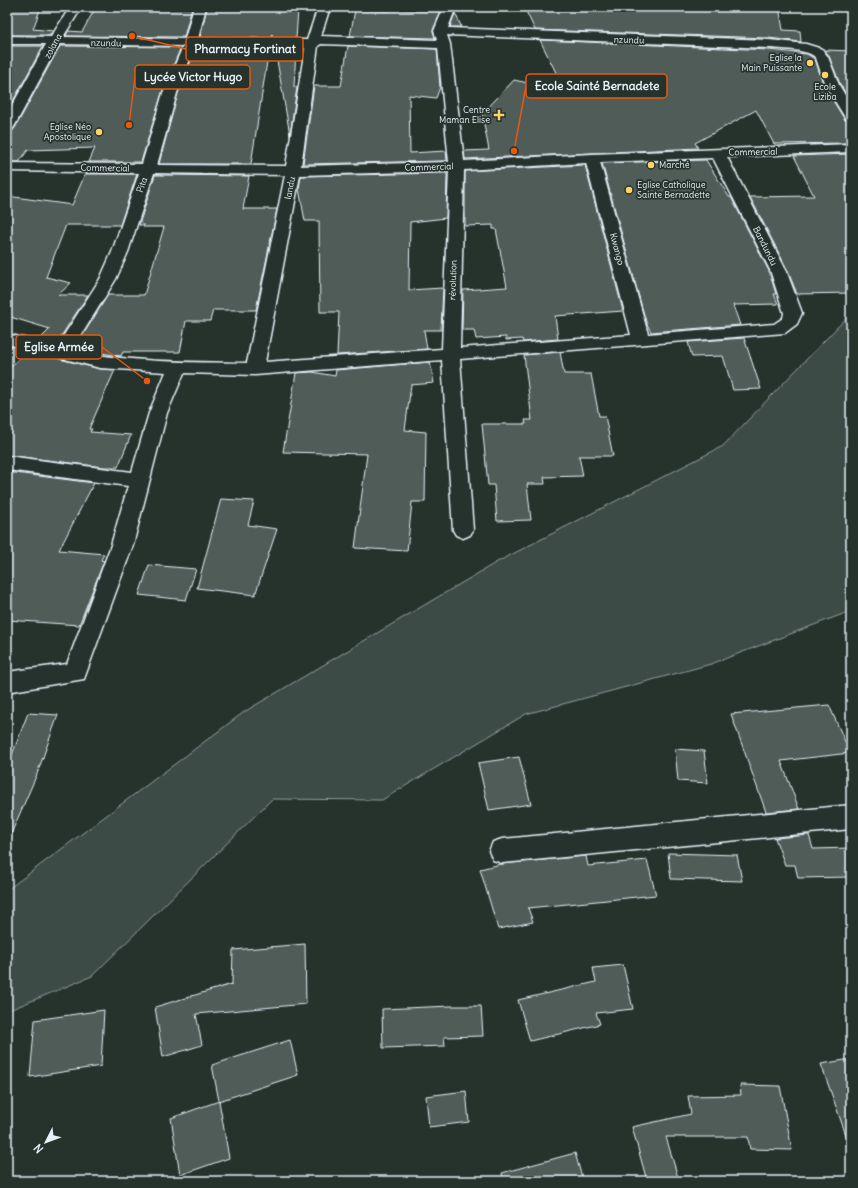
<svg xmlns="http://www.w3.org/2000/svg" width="858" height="1188" viewBox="0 0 858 1188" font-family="Delius,sans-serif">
<rect width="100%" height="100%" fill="#26332d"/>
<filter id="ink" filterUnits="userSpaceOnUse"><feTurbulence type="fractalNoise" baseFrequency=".025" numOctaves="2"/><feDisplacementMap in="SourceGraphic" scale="8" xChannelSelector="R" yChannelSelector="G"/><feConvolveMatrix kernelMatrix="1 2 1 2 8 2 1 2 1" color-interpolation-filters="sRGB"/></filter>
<g filter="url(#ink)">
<path fill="#3e4b47" stroke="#939ea0" d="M851,313V611L711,664L526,714L382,800L272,799L92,976L7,1011V890L244,712L497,562L723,446Z"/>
<path fill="#505c59" stroke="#e8f1f8" d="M12,7H41L33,29L53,31L50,35H7V16Z
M96,7H192L184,37L66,36L68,31L82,32Z
M207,7H276V9L298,10L296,38H273L272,34L271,38H200Z
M524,7L623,9L622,7H779L783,30L800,31L801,42L769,38L535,30Z
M355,10L390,11L391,10L441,11L433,30L435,38L350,36Z
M455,13L461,26L460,27H450Z
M540,40L769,50L807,54L815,59L824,86L845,120L851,121V143L774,144L756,110L695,143L698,148L465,159L464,151L489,150L482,114L514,80L565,91Z
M7,46H43L7,112Z
M60,46L181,47L162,93L141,162H89L95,148L28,150L19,162H7V132L12,131L15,128Z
M348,46L437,49L440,87L436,98L409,95L410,153L446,151L447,161L303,164L314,86H341Z
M196,48L269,49L251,164H159L178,93Z
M275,49H296L294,87H297L290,135Z
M825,50L851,51V102L840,84L829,56Z
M851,154V293L797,294L787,269L750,197L814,196L794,156Z
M706,160L729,197H731L769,271L776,294H774L778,304L733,305L740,325L651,332L646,322L602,163Z
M585,165L623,311L555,316L558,339L523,342L522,339L506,340V337L476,339L474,330H462L463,290L507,287L496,229H493V225L465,226V171Z
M447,173L446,218L410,222L409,290L443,288L441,330H424L427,349L337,355L339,312H320L319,221H305L299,189L301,176Z
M85,174H137L120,225H66L46,277L71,283L58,295H88L56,344L39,340L50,329L7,316V196L72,205Z
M155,175L249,176L243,209H277L256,310H213L210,321H186L180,352H123L121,356L74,349L108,295H144L164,227H143L144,225H139Z
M744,338L761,389L733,390L723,356L692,357L688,342Z
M27,351L100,369L115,370L89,429H92L90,432L131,435L118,467H103L7,455V370Z
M560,352L564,374H591L599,416H605L613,456H579L583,476L544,477L545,484H527L531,520L497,521L494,485H488L482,424H526L525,420H532L524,355Z
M430,362L434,383L411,385L405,430L426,432L425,502H412L407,551L355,548L367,454L283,452L296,373L312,372L335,376L336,370Z
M7,472L94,483L59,550L104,554L101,560L104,561L79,625L7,620Z
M221,499L254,501L248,525L277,529L255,595L197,588Z
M149,565L196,569L186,600L139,595Z
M829,705L850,753L781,761L799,809L766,812L731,714Z
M28,713L58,715L37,774L7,843V768Z
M675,749L704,751L708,783L678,781Z
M519,757L531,804L489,810L478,763Z
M809,835L813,849L851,848V877L798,878L795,865H785L775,838Z
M668,853L737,855L742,881L671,879Z
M586,856L588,866L647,860L656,895L528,908L533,922L498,929L480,869L501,864Z
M305,944L306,1004L196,1014L202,1045L163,1057L155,1007L232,984L233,950Z
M623,965L633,1009L596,1013L600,1024L530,1041L518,1000L596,982L593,968Z
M451,1006H481L483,1036L444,1037L445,1046L383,1048L382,1009Z
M104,1010L101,1066L30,1077L35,1020Z
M290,1040L298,1075L219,1101L212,1065Z
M851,1059V1137L847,1138L821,1064Z
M740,1085L780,1086L792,1150L750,1149L748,1137H666L679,1181H647L632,1127L691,1114L688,1096L741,1095Z
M466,1091L469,1122L429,1127L426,1096Z
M219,1101L229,1158L180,1175L171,1118Z
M575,1153L583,1181H503L502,1173Z"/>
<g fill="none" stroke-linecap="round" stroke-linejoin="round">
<defs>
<path id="minor" d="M70,7H82L63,37L185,39L194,7H206L198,39L307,40L318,7H330L321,36L437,40L434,31L444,7H456L448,28L769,40L806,44L822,49L828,57L839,85L851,105V120L846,119L825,85L816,58C809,49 780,49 769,48L447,35L450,44L464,161L592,154L851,144V152L727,157L786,270L802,313L797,324L785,333L460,359L473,530L470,535L463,538L456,535L453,530L442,360L255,375L184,373L167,413L133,545L84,679L7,692V672L67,664L111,545L128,486L7,470V456L132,472L149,413L166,372L100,368L7,344V334L57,346L100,279L112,252L139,173L7,171V163L142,164L163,93L183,46L59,44L14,127L12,130L7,131V115L46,44H7V36L51,37ZM321,44L438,48L449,162L301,166L318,46ZM195,46L305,48L286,166L157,165L177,93ZM713,158L770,270L784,313L783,318L774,324L648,334L600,162ZM586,163L631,335L460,348L464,170ZM449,171L442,349L265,362L300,175ZM154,173L285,175L247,363C189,362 129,363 72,350L116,279L128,252Z
M851,805V829L502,863L493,860L489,851L493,842L502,839Z"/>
</defs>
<use href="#minor" stroke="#e8f1f8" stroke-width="3"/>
<use href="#minor" fill="#26332d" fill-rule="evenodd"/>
</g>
</g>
<g fill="#ffd166" stroke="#26332d" stroke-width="1.5">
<circle cx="810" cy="63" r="4"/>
<circle cx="825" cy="75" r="4"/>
<path d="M497 109h4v4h4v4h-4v4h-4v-4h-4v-4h4z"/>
<circle cx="99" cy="132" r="4"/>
<circle cx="651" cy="165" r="4"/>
<circle cx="629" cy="190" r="4"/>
</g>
<g text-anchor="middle" stroke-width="3.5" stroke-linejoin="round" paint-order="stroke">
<g font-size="9" fill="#e8f1f8" stroke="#26332d">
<text transform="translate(629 40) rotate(2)" y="3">nzundu</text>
<text transform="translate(106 43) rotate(1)" y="3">nzundu</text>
<text transform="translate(53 46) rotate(-61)" y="3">zolana</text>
<text transform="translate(753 152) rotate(-1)" y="3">Commercial</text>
<text transform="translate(429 167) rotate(-2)" y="3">Commercial</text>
<text transform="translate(105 168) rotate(1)" y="3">Commercial</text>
<text transform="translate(142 185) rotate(-71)" y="3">Pita</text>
<text transform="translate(290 188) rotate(-79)" y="3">landu</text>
<text transform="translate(765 246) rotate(63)" y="3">Bandundu</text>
<text transform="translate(617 249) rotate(75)" y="3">Kwango</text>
<text transform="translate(453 280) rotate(-88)" y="3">révolution</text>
</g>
<g font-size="9" fill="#e8f1f8" stroke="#26332d" text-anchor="end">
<text x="802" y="61">Eglise la<tspan x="802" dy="10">Main Puissante</tspan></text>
<text x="825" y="90" text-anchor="middle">Ecole<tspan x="825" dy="10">Liziba</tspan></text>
<text x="490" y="113">Centre<tspan x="490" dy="10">Maman Elise</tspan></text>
<text x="91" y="130">Eglise Néo<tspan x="91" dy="10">Apostolique</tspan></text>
<text x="659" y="168" text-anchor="start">Marché</text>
<text x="637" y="188" text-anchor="start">Eglise Catholique<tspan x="637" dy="10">Sainte Bernadette</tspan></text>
</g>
</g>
<path fill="none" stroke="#e8590c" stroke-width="1.5" d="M132 36L186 49M129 125L135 77M514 151L526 86M147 381L102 347"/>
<g fill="#e8590c" stroke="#26332d" stroke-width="1.5">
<circle cx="132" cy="36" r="4"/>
<circle cx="129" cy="125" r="4"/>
<circle cx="514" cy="151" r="4"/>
<circle cx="147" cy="381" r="4"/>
</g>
<g fill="#26332d" stroke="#e8590c" stroke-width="1.5">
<rect x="186" y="37" width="117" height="24" rx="4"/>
<rect x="135" y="65" width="115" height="24" rx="4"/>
<rect x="526" y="74" width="141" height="24" rx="4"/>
<rect x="16" y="335" width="86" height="24" rx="4"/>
</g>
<g font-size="12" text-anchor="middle" font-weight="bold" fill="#e8f1f8">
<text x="245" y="53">Pharmacy Fortinat</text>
<text x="193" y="81">Lycée Victor Hugo</text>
<text x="597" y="90">Ecole Sainté Bernadete</text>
<text x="59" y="351">Eglise Armée</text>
</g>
<rect width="858" height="1188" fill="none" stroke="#26332d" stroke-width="24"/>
<rect x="12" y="12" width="834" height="1164" fill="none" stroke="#e8f1f8" stroke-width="1.5" filter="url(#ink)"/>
<g transform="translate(46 1142) rotate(228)" stroke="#26332d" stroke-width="3" paint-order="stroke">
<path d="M0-3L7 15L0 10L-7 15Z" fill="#e8f1f8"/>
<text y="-6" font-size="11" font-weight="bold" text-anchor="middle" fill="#e8f1f8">N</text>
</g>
</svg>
